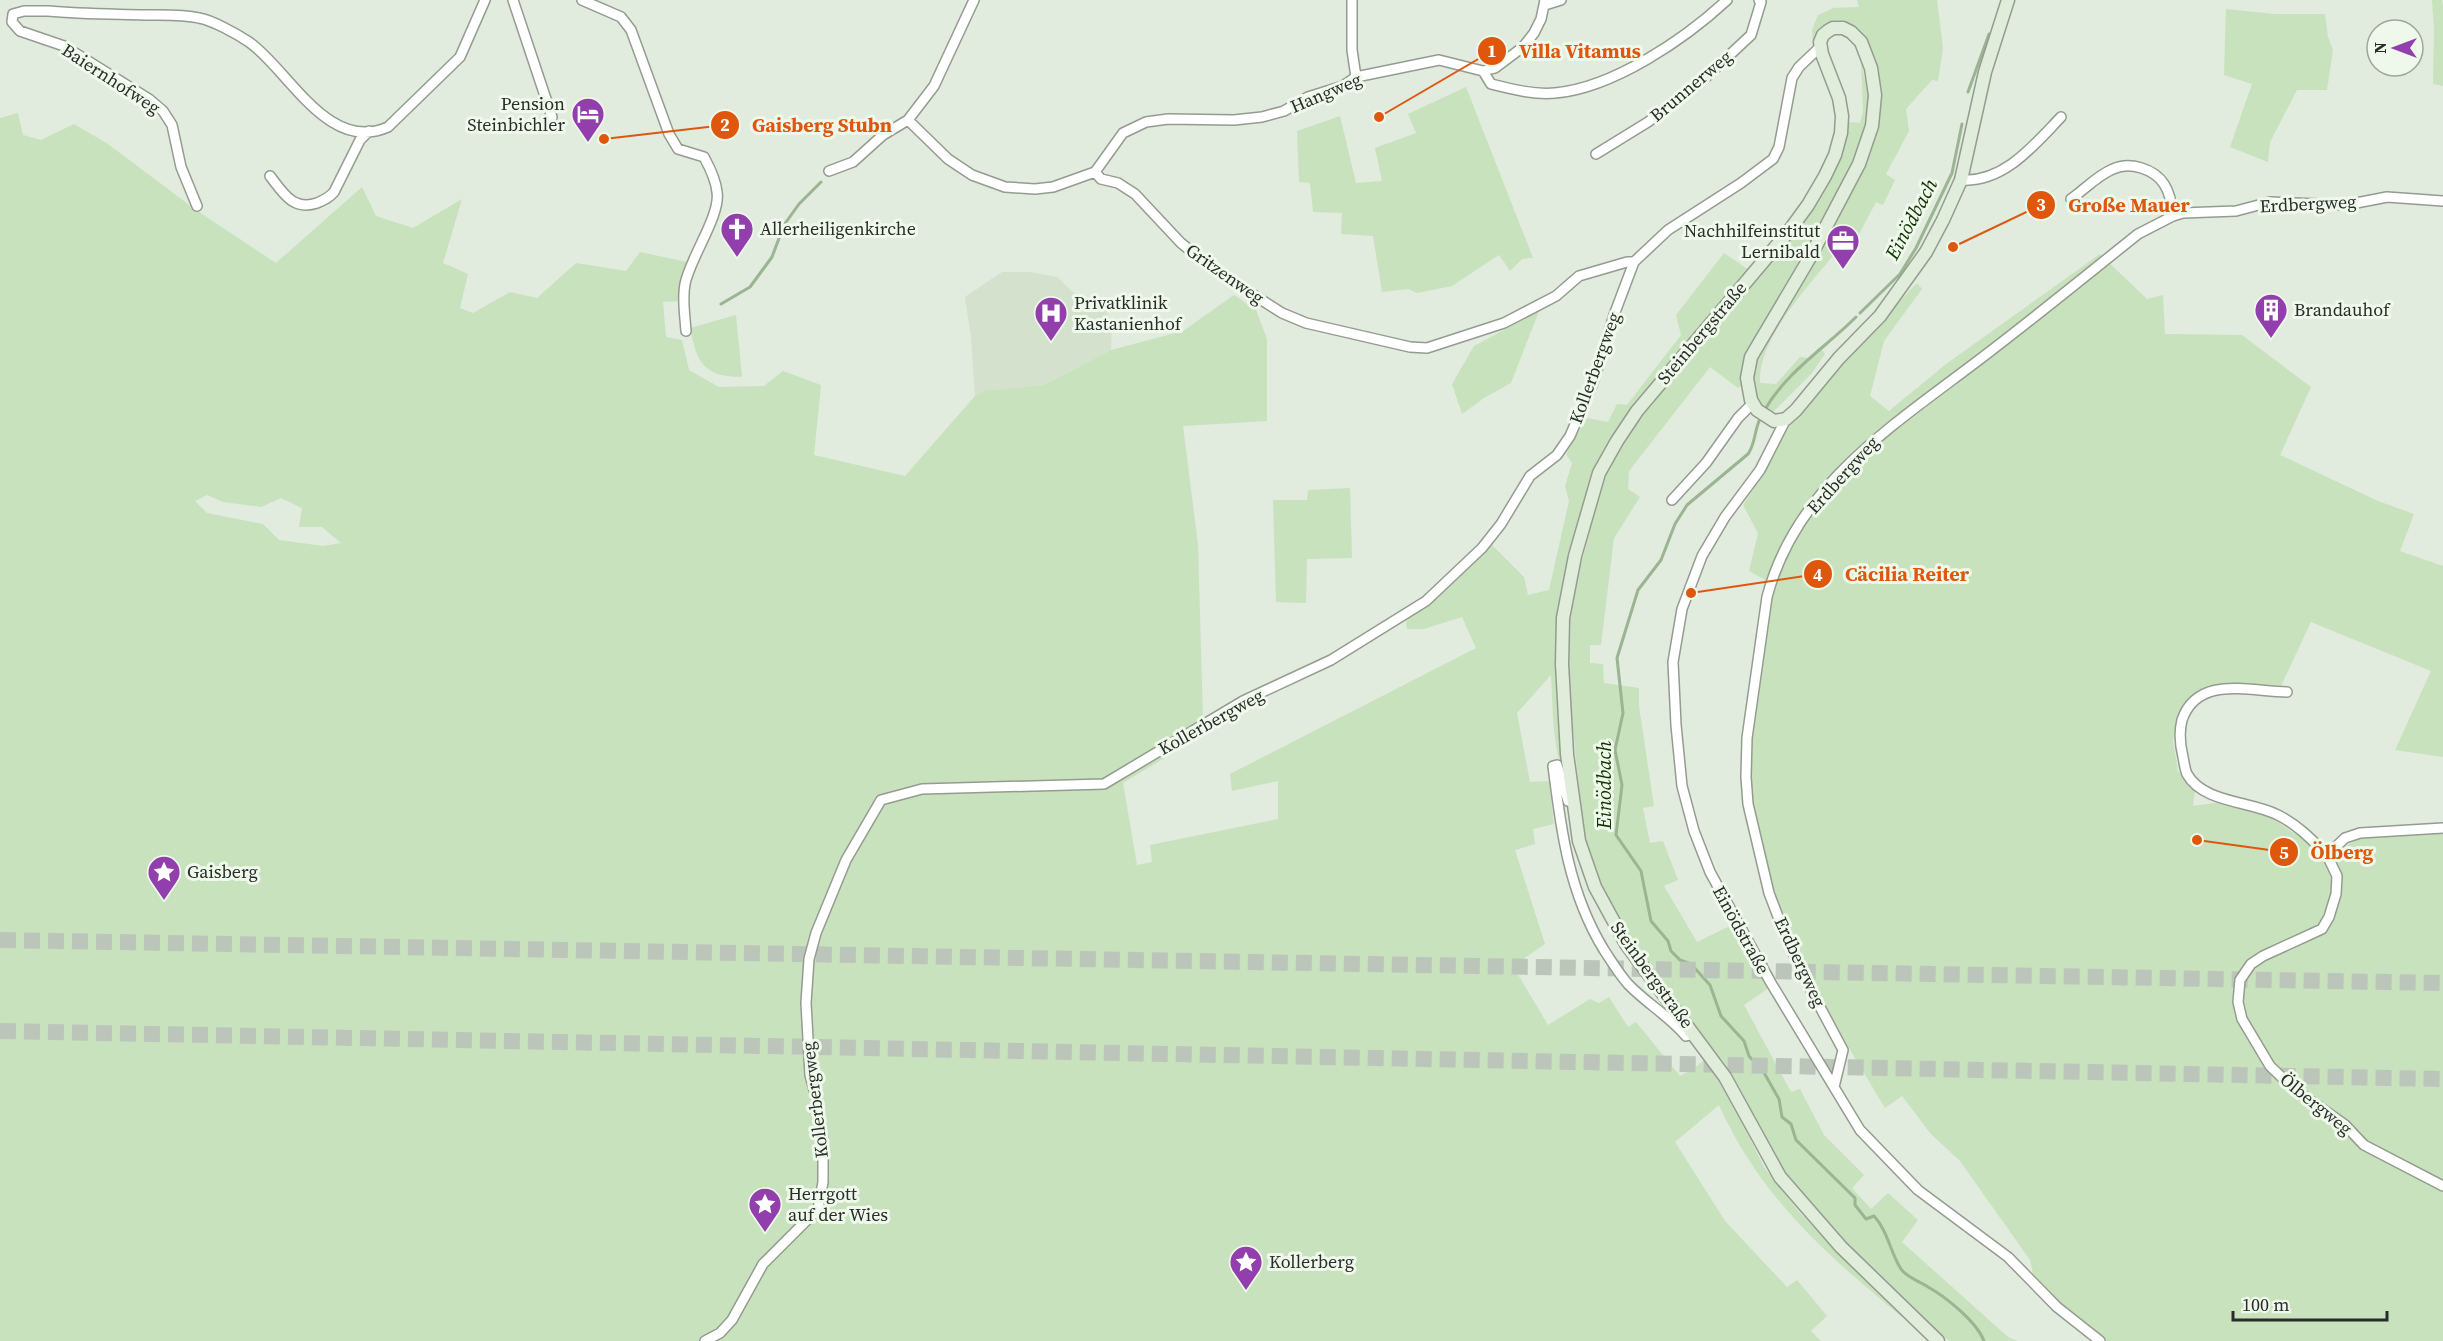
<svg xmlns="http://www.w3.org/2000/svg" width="2443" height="1341" viewBox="0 0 2443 1341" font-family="'Source Serif 4',serif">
<rect width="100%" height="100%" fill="#e1ebde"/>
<path fill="#d3e1cd" d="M1002,272H1031L1057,277L1077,296L1100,298L1112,322L1111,350L1044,385L985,391L975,396L971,337L965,297Z"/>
<path fill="#c8e2be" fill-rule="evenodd" d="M1857,0H1937L1943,48L1938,81L1932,80L1906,109L1909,131L1886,174L1895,180L1883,205L1876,202L1847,257L1836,252C1809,286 1757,339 1760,383L1776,384L1800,357L1809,358L1820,347L1825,354L1812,373L1773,412C1746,403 1753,372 1760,352L1847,200L1880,89L1874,57L1863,36L1853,25L1843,21L1834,20L1824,25L1817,33L1813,46L1812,30L1818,15L1833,8L1859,7Z
M2432,0H2442L2443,4V86L2433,84L2434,29Z
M2226,9L2275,14H2325L2328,37L2333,50L2327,90H2297L2270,142L2268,162L2230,147L2252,84L2224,75Z
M1861,61L1869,99L1867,119L1862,141L1827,215L1746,356L1741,373V386L1738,388L1710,367L1629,471L1628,489L1640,497L1614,538L1601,645H1590V663L1603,664L1604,683L1639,688V706L1654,806L1643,808L1650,843L1663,841L1678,880L1664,886L1697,942L1734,924L1770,987L1744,1005L1791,1092L1800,1089L1824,1135L1864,1175L1852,1188L1871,1209L1888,1193L1918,1220L1902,1242L2008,1337L2018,1341H1949L1864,1262L1810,1204L1782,1169L1766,1143L1741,1090L1724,1062L1649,968L1623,929L1590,859L1583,828L1570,700L1567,659L1569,625L1576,583L1600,493L1608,469L1624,442L1649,407L1730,309L1844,142L1849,122L1860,123L1863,111Z
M1466,87L1533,258L1522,259L1510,271L1499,255L1452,286L1417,293L1408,289L1382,292L1373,236L1341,234L1342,213L1313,212L1310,183L1299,182L1297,131L1340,116L1356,183L1382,181L1375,148L1416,133L1408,114Z
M18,113L23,135L41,140L74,124L108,144L196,210L276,263L362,187L376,216L413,228L462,199L443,263L468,274L460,308L473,313L510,292L537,298L576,263L626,271L640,252L687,262L680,301L663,302L666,337L682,340L689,370L719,387L764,386L783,371L821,385L814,455L905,476L975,396L984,391L1044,385L1111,350L1183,331L1234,295L1256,310L1267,339V421L1183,426L1198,545L1203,719L1211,730L1123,783L1137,865L1152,862L1150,845L1278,819V781L1232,791L1230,774L1476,648L1462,617L1424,629H1407L1406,617L1423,608L1491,544L1524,577L1528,595L1549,590L1569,501L1565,486L1572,463L1566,454L1587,418L1608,422L1617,404L1627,405L1681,335L1676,315L1724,253L1749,270L1608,445L1558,620L1556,660L1566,782C1552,748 1553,711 1551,675L1517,713L1530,782L1549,781L1554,824L1533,829L1535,844L1515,850L1545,944L1513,966L1548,1025L1590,999L1599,1003L1609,997L1628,1027L1636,1022L1680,1076L1695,1068L1705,1059L1729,1096L1764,1167L1800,1213L1904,1316L1902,1317C1826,1254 1760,1197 1719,1105L1675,1142L1725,1221L1787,1287L1797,1280L1827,1316L1811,1331L1821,1341H0V118ZM207,495L223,502L261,507L281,498L302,508L299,527H322L341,543L323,546L279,540L263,524L207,513L195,501Z
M2100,254L2147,299L2163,295L2165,334L2242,335L2311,387L2280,455L2378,501L2414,514L2400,551L2443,566V757L2395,750L2431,671L2311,622L2281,686L2234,683L2196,691L2177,718L2173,741L2178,771L2195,790L2193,806L2221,802L2265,813L2327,856L2366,835L2443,831V1341H2106L2060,1306L2033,1274L2030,1260L1960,1161L1930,1133L1902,1096L1885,1108L1807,978L1772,892L1754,816L1749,772L1756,684L1774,585L1749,571L1758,533L1743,505L1766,470L1789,427L1843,360L1917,283L1922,289L1884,341L1870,396L1889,411L1946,364Z
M1539,311L1511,383L1484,398L1462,414L1452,384L1474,346Z
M736,315L742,377C704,377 697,363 690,328Z
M1350,488L1352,558L1307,559L1306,603L1276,602L1273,500H1307L1308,490Z"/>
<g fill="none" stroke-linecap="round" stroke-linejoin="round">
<path stroke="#9bb492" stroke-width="3" d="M1968,92L1989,34
M721,304L750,287L772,257L784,225L799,204L821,182
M1860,313L1900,274L1916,248L1952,173L1962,124
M1764,411C1786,372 1825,348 1856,317
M1761,417C1754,429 1756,443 1748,454L1687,505L1675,524L1661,560L1638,590L1617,658L1623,713L1615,750L1622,785L1616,835L1641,871L1651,921L1668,941L1671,951L1680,960L1691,964L1710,985L1721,1016L1744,1041L1749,1056L1763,1071L1779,1099L1782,1117L1791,1124L1796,1140L1855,1198V1205L1866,1219L1874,1216C1888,1231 1890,1252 1901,1269C1906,1277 1921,1282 1928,1287C1946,1297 1977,1322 1984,1341"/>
<path stroke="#bcc5ba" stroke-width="16" stroke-dasharray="16 8" stroke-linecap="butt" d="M0,940L2443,983
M0,1031L2443,1079"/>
<defs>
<path id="minor" d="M513,0L552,117
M582,0L621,17L631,30L669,134L678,149L704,157C710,168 716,180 717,192C721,215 690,258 685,284C682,299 685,316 686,331
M1352,0V50L1356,77
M1545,5L1561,0
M1483,71L1491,84C1511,89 1534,95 1555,93C1613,88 1685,39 1727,0
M908,120L948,159L972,175L1005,187L1035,189L1053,187L1095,172L1123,133L1146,122L1168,119L1234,120L1262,117L1284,111L1308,97L1343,86L1356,77L1439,60L1483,71L1495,68L1523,47L1534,33L1541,19L1545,0
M1596,154L1648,122L1704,79L1751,35L1761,2L1759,0
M829,171L853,162L883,135L908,120L934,86L974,0
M1095,172L1101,179L1118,183L1135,194L1181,243L1216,271L1282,313L1306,323L1410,347L1427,348L1504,323L1556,296L1579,276L1627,262H1634
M270,176C283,193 293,211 317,203C324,200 329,198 334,192L360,140L369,131
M1961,180C2004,183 2034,145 2061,117
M2071,199C2085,189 2098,175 2113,169C2130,161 2154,169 2164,184C2170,193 2172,205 2173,216
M197,206L181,167L172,125L163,111L149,99L64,46L20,31L12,22L13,14L24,11H48C80,14 112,14 144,15C162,15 182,14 199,18C212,20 237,34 249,42C288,69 328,154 388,127L460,57L485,0
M1786,419L1760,470L1725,517L1702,556L1682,609L1673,662L1676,725L1682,786L1694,831L1710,872L1771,983L1860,1130L1918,1190L2008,1257L2057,1307L2100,1341
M1672,500L1706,463L1738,418L1753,403
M2287,692C2251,692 2198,674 2182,720C2179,732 2180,745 2183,757C2184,762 2185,770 2187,774C2203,803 2251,801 2278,815C2298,825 2312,840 2327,855L2345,838L2360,833L2443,828
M1573,800L1568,801L1557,765L1553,766C1561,831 1569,893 1604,950C1612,962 1619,974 1628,984C1646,1003 1668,1015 1686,1036L1694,1034
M2327,855L2337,876L2336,894L2329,917L2322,929L2263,956L2251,964L2240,980L2238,1002L2242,1019L2270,1066L2294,1089L2345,1125L2364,1145L2443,1186
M1834,1087L1843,1050L1805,979L1783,930L1769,893L1748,804L1746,777L1747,738L1767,597C1797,482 1900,421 1988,353C2039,314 2088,274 2138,234L2173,216L2183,213L2236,211L2270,202L2346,205L2387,197L2443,201
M705,1341L720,1333L732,1320L763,1264L818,1209L823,1182V1139L818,1104L810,1075L806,1003L809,959L816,933L846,860L881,800L922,789L1104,784L1243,701L1331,660L1426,601L1482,548L1501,524L1530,476L1557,455L1570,436L1593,383L1614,315L1634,262L1668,230L1741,183L1773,159L1779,147L1792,78L1799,67L1820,47"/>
<path id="secondary" d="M1938,1341L1841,1247L1780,1177L1725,1077L1626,944L1595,887L1579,841L1567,754L1562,664L1563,618L1575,556L1599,473L1617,441L1637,411L1789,231L1808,205L1825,176L1835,155L1841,133L1842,116L1839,98L1822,54L1820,42L1823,35L1828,31L1833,28H1843L1851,32L1861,42L1871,68L1875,95L1872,126L1859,164L1809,259L1751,357L1747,378L1751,400L1757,410L1774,421L1786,419L1796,410L1839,358L1880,316L1926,252L1943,220L1961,180L1985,72L2008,0"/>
</defs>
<use href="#minor" stroke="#949c90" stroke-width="12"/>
<use href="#secondary" stroke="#949c90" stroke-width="15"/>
<use href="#minor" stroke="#fff" stroke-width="9"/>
<use href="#secondary" stroke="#e0eddb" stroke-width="12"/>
</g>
<defs>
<symbol id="hotel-pin" viewBox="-11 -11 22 30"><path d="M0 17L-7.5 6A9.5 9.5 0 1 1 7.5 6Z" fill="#923fad" stroke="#eef8eb"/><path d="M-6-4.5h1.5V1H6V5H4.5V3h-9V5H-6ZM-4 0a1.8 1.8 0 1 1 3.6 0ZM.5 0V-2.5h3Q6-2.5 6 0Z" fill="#fff"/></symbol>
<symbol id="church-pin" viewBox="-11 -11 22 30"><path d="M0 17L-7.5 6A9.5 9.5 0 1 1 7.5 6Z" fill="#923fad" stroke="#eef8eb"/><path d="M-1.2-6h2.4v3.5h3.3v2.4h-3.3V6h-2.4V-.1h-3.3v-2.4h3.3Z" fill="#fff"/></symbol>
<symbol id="office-pin" viewBox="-11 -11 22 30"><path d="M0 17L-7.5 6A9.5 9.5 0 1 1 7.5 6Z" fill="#923fad" stroke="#eef8eb"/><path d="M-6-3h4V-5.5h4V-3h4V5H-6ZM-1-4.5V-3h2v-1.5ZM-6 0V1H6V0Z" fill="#fff"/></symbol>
<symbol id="building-pin" viewBox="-11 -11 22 30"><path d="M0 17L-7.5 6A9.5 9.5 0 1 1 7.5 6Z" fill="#923fad" stroke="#eef8eb"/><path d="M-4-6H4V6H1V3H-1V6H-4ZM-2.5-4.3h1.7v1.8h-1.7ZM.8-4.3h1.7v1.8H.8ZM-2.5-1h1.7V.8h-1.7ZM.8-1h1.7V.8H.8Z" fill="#fff"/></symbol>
<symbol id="hospital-pin" viewBox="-11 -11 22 30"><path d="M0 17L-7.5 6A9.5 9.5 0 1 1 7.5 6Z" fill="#923fad" stroke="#eef8eb"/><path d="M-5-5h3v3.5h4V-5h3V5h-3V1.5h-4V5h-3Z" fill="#fff"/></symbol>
<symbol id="sight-pin" viewBox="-11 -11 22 30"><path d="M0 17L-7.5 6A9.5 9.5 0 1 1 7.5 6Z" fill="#923fad" stroke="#eef8eb"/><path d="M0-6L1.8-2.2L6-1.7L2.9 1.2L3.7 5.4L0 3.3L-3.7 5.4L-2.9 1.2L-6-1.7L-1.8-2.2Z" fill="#fff"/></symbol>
</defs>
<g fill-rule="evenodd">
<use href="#hotel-pin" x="569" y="95" width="38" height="52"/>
<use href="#church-pin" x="718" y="210" width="38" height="52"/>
<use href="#office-pin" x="1824" y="222" width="38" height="52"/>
<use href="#building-pin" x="2252" y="291" width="38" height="52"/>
<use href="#hospital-pin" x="1032" y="294" width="38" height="52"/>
<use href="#sight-pin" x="145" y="853" width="38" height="52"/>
<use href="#sight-pin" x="746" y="1185" width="38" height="52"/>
<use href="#sight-pin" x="1227" y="1243" width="38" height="52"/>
</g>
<g text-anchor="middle" stroke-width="6" stroke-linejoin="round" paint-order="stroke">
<g font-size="18" fill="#292d28" stroke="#eef8eb">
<text transform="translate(111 79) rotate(33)" y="6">Baiernhofweg</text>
<text transform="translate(1691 86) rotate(-40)" y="6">Brunnerweg</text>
<text transform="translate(1326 93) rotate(-23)" y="6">Hangweg</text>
<text transform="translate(2308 204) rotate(-3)" y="6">Erdbergweg</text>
<text transform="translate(1225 274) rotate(35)" y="6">Gritzenweg</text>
<text transform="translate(1702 333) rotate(-50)" y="6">Steinbergstraße</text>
<text transform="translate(1595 368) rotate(-70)" y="6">Kollerbergweg</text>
<text transform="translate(1843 475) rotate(-48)" y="6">Erdbergweg</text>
<text transform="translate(1211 722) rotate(-29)" y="6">Kollerbergweg</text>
<text transform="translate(1741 930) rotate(61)" y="6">Einödstraße</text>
<text transform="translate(1800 962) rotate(65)" y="6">Erdbergweg</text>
<text transform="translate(1652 975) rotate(54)" y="6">Steinbergstraße</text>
<text transform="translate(815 1100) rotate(-97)" y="6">Kollerbergweg</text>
<text transform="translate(2316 1104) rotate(39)" y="6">Ölbergweg</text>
</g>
<g font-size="18" fill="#292d28" stroke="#eef8eb" text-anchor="start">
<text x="565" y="110" text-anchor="end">Pension<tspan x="565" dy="21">Steinbichler</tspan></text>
<text x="760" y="235">Allerheiligenkirche</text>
<text x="1820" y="237" text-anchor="end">Nachhilfeinstitut<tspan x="1820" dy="21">Lernibald</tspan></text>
<text x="1074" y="309">Privatklinik<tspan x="1074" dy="21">Kastanienhof</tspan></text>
<text x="2294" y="316">Brandauhof</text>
<text x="187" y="878">Gaisberg</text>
<text x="788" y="1200">Herrgott<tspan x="788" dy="21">auf der Wies</tspan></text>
<text x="1269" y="1268">Kollerberg</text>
</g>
<g font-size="20" font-style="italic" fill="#123301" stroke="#eef8eb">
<text transform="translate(1911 219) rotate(-62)" y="7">Einödbach</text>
<text transform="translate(1604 785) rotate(-90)" y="7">Einödbach</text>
</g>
</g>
<path fill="none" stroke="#de570d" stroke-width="2" d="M1379 117L1492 51M604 139L725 125M1953 247L2041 205M1691 593L1818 574M2197 840L2284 852"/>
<g fill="#de570d" stroke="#eef8eb" stroke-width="2">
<circle cx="1379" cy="117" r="6"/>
<circle cx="604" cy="139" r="6"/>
<circle cx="1953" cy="247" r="6"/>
<circle cx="1691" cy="593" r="6"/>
<circle cx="2197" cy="840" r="6"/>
<circle cx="1492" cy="51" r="15"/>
<circle cx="725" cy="125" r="15"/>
<circle cx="2041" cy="205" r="15"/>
<circle cx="1818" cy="574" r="15"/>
<circle cx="2284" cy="852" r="15"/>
</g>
<g font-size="18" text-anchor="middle" font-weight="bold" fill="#fff">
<text x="1492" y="57">1</text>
<text x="725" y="131">2</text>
<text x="2041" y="211">3</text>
<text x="1818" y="581">4</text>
<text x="2284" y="859">5</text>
</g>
<g font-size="20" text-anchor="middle" font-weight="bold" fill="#de570d" stroke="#eef8eb" stroke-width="6" stroke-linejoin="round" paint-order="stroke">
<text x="1580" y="58">Villa Vitamus</text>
<text x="822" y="132">Gaisberg Stubn</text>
<text x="2129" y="212">Große Mauer</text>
<text x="1907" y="581">Cäcilia Reiter</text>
<text x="2342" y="859">Ölberg</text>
</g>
<g transform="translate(2395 48) rotate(270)"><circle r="28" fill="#eef8eb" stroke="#9fa79d" stroke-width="1.5"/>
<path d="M0-4.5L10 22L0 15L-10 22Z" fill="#923fad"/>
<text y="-9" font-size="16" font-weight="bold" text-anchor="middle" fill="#292d28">N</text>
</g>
<path d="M2233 1311v9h154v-9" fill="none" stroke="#292d28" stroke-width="3"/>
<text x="2242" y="1311" font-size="18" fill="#292d28" stroke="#eef8eb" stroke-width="4.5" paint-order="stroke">100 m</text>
</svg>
